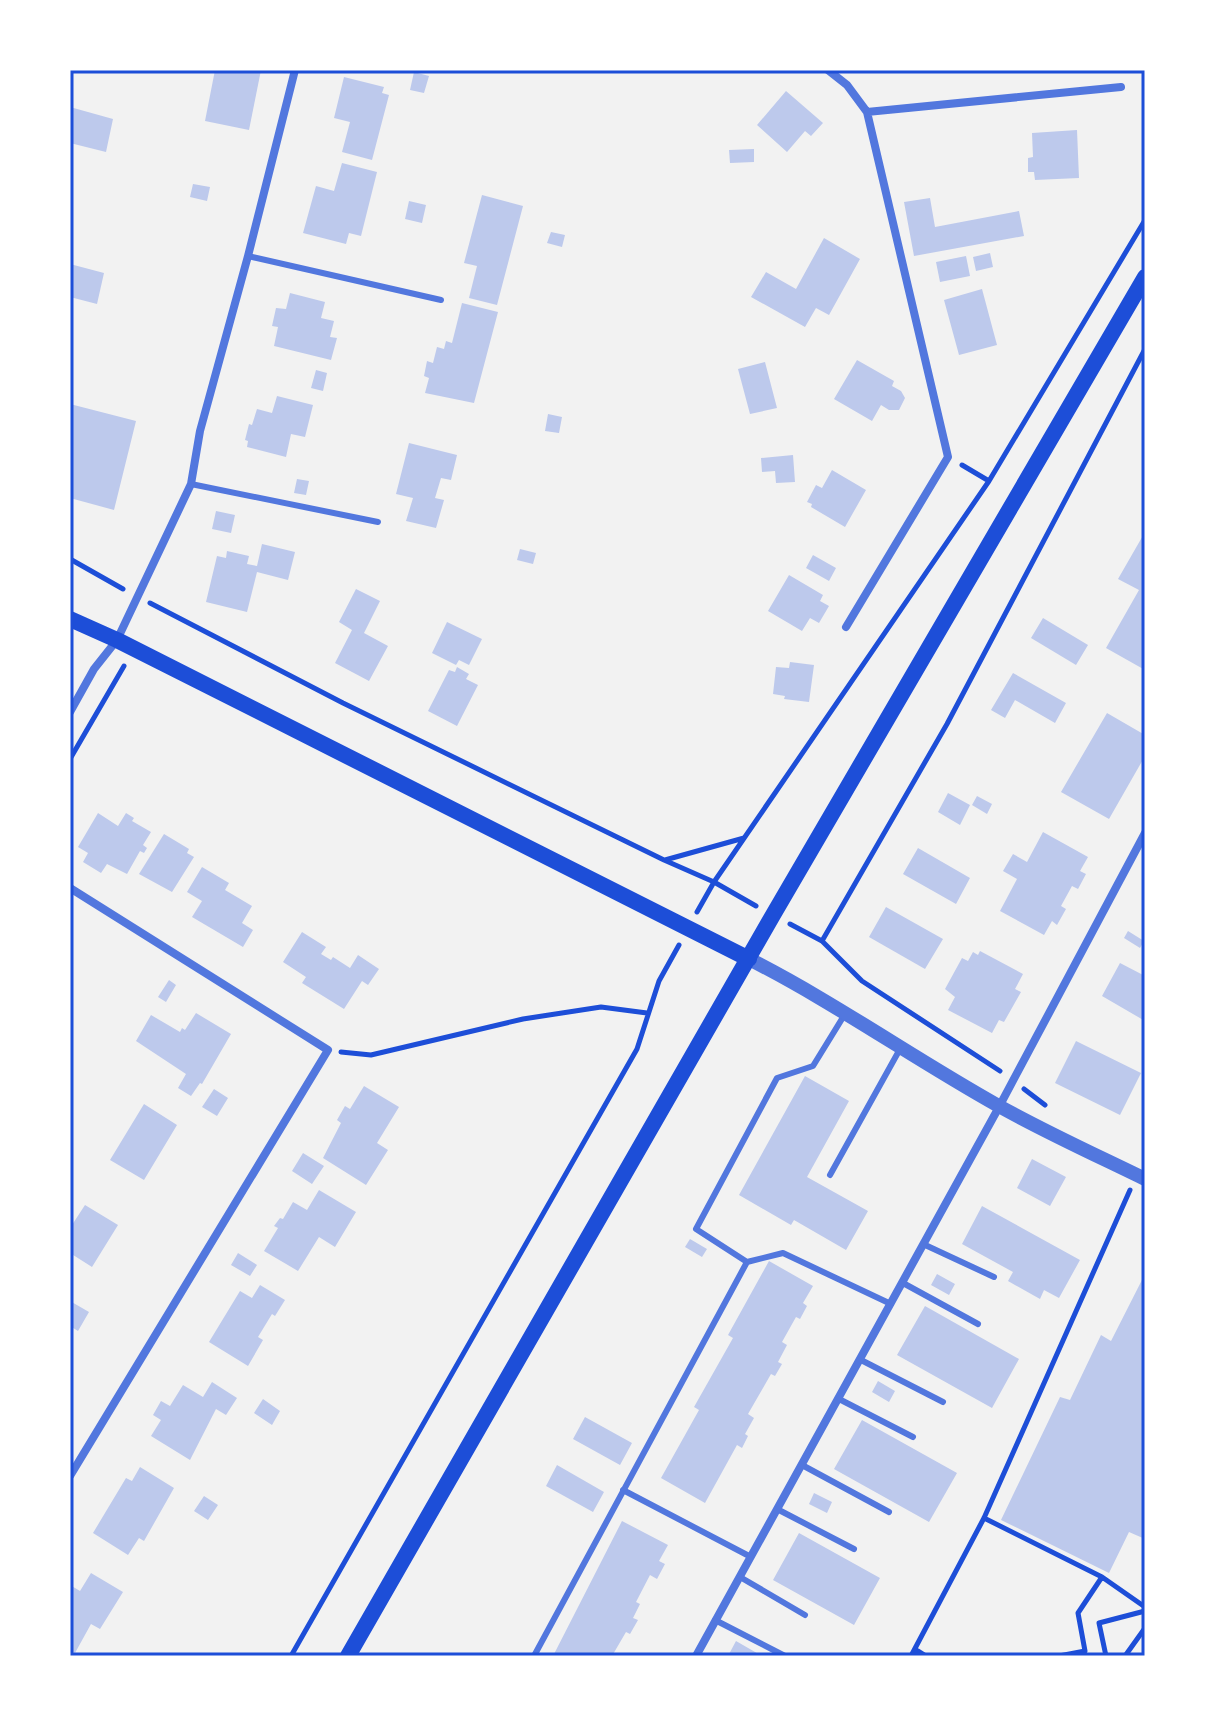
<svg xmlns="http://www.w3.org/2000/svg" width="1215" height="1726" viewBox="0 0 1215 1726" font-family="'Golos Text',sans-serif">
<rect width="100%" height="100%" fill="#f2f2f2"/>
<path fill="#bdc9ec" d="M215,70H261L249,130L205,121Z
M414,72L429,76L424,93L410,90Z
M344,77L384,87L382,93L389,95L372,160L342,152L350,122L334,118Z
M786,91L823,123L811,136L805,131L787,152L757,125Z
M70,107L113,119L106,152L70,143Z
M1077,130L1079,178L1035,180L1034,172H1028V158L1033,157L1032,133Z
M754,149V162L730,163L729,150Z
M342,163L377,172L361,236L349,233L346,244L303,233L316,186L334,191Z
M193,184L210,187L207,201L190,197Z
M482,195L523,206L497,305L469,298L477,266L464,263Z
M930,198L935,227L1019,211L1024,236L914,256L904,202Z
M409,201L426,205L422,223L405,219Z
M551,232L565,235L562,247L547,243Z
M824,238L860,259L829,315L816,308L805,327L751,297L766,272L796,289Z
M990,253L993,267L976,271L973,257Z
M966,256L970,276L940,282L936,262Z
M70,264L104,273L97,304L70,297Z
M982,289L997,345L959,355L944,300Z
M290,293L325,302L321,318L334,321L330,337L337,338L331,360L274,346L278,327L272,326L276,308L286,309Z
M462,303L498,312L474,403L425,393L429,378L424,376L427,361L433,363L437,347L444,349L446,341L452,343Z
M857,360L894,381L892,386L901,391L905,398L899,410H889L881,405L872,421L834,399Z
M765,362L777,408L750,414L738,369Z
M316,370L327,373L323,391L311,388Z
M277,396L313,405L305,437L291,434L286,457L247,447L248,441L245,440L249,424L252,425L257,409L272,413Z
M70,404L136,421L114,510L70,498Z
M548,414L562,417L559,433L545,431Z
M409,443L457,455L451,480L441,478L435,498L444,500L436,528L406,521L413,498L396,494Z
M793,455L795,482L776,483L775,471L762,472L761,458Z
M832,470L866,490L845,527L811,507L812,504L807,502L816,485L822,488Z
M297,479L309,481L306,495L294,493Z
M216,511L235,515L231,533L212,529Z
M1145,532V670L1106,648L1139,590L1118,579Z
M262,544L295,552L288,580L257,572L247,612L206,602L217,556L226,558L227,551L249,556L247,564L257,566Z
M520,549L536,553L533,564L517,560Z
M813,555L836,568L829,581L806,568Z
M789,575L823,595L820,601L829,606L819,623L810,618L802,631L768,611Z
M356,589L380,601L364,633L388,646L369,681L335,663L352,630L339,622Z
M1043,618L1088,645L1076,665L1031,638Z
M447,622L482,639L469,665L459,660L456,665L432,653Z
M790,662L814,665L809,702L784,699L785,696L773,694L776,667L789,668Z
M457,667L469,674L466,679L478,685L457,726L428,711L449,670L455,672Z
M1013,673L1066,703L1055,723L1015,700L1005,718L991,710Z
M1107,713L1145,735V756L1109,819L1061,792Z
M948,793L970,805L960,825L938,812Z
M977,796L992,804L987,814L972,805Z
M98,813L118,826L126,813L134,818L132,821L151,832L143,845L147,848L144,853L140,851L127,874L107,864L101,873L83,862L88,853L78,847Z
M1043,832L1088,857L1080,871L1086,874L1078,889L1072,886L1061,906L1066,909L1057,925L1052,921L1044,935L1000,911L1017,879L1003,871L1013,854L1027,862Z
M164,834L189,849L187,853L194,857L172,892L139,874Z
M918,848L970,878L956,904L903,874Z
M202,867L229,883L225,890L252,906L242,923L253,930L243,947L192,917L202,901L187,892Z
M886,907L943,939L925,969L869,937Z
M1128,931L1144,941L1140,948L1124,938Z
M302,932L326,947L321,954L331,960L333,957L350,968L358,955L379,969L368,985L362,981L344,1009L302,983L306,977L283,962Z
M980,951L1023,974L1015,989L1021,992L1004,1022L999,1020L992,1033L948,1010L955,997L945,989L962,958L968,961L973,952L978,955Z
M1120,963L1145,976V1021L1102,996Z
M169,980L176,985L166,1002L158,997Z
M196,1013L231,1034L202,1084L200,1083L191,1096L178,1088L186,1074L136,1041L151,1015L180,1032L182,1028L185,1030Z
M1076,1041L1141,1073L1120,1115L1055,1083Z
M805,1076L849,1101L807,1177L868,1211L846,1250L794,1220L791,1225L739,1195Z
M364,1086L399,1107L377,1143L388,1150L366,1185L323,1158L341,1123L337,1120L345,1106L350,1109Z
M214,1089L228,1098L217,1116L202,1107Z
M144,1104L177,1125L144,1180L110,1160Z
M303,1153L324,1166L312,1184L292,1171Z
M1032,1159L1066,1177L1050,1206L1017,1188Z
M319,1190L356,1212L335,1247L319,1237L298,1271L264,1251L278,1228L274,1226L280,1218L283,1219L293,1202L307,1210Z
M85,1205L118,1225L92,1267L70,1253V1228Z
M982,1206L1080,1260L1059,1298L1044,1290L1040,1299L1008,1281L1013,1272L962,1244Z
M690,1239L707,1249L702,1257L685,1247Z
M238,1253L257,1265L250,1276L231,1265Z
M769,1261L813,1286L803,1303L807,1306L800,1319L796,1317L782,1342L787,1345L778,1362L782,1364L775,1376L771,1374L748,1414L754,1418L745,1434L748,1436L742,1448L737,1445L705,1503L661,1478L699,1410L694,1407L733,1338L728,1335Z
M937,1274L955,1284L949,1295L931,1285Z
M1145,1274V1539L1129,1532L1109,1573L1001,1520L1060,1397L1070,1400L1101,1335L1111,1341Z
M260,1285L285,1300L275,1316L272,1314L258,1337L263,1340L248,1366L209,1342L240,1291L252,1298Z
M70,1301L89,1312L78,1331L70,1326Z
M925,1306L1019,1359L992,1408L897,1355Z
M878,1381L895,1391L889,1402L872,1392Z
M212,1382L237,1398L226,1415L216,1409L190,1460L151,1436L161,1420L153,1415L161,1401L170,1406L183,1385L203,1397Z
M263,1399L280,1411L272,1425L254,1413Z
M585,1417L632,1443L620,1465L573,1439Z
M862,1420L957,1473L929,1522L834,1469Z
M557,1465L604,1492L593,1512L546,1486Z
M140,1467L174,1488L144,1541L139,1538L128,1555L93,1533L126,1478L132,1481Z
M814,1493L832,1502L827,1513L809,1504Z
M204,1496L218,1505L208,1520L194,1511Z
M622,1521L668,1545L659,1561L665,1564L657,1579L650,1575L636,1602L640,1604L633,1618L638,1620L630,1634L626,1632L612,1656H553Z
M799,1533L880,1578L854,1625L773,1580Z
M91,1573L123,1592L100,1629L91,1624L75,1653L70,1650V1585L80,1591Z
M736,1641L762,1656H728Z"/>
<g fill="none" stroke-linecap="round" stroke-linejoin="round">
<path stroke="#1d4ed8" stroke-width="5" d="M962,465L989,481
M70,559L123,589
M150,603L343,703L664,860L714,882L756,906
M70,759L124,666
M665,860L744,838
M697,912L714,882L989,481L1145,220
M790,924L822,941L862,981L1000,1071
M822,941L947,724L1145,349
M341,1052L371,1055L523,1019L601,1007L647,1013
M1024,1089L1045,1105
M984,1518L1102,1577L1145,1607
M915,1649L926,1656
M291,1656L637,1049L659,981L679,945
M911,1656L984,1518L1130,1190
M1059,1656L1085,1651L1078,1613L1102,1577
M1106,1656L1099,1623L1145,1611
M1125,1656L1145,1628"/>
<path stroke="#5277de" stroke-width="6" d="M248,256L441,300
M191,484L378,522
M830,1175L900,1049
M923,1244L994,1277
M747,1262L696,1229L777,1078L813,1066L845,1014
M903,1283L978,1324
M861,1360L943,1402
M839,1399L913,1437
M802,1465L889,1512
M623,1490L751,1557
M777,1509L854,1549
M740,1577L805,1615
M715,1620L785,1656
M534,1656L747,1262L783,1253L891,1304"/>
<path stroke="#5277de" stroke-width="8" d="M828,70L847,85L867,112L1121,87
M846,627L948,457L867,112
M70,712L94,669L117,640L191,484L200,431L248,256L295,70
M70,888L328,1050L70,1476
M696,1656L999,1107L1145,833"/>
<path stroke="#5277de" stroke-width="14" d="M749,959C834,1002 913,1058 997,1105C1045,1132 1096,1155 1145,1179"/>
<path stroke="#1d4ed8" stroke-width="16" d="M70,619L117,640L749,959
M348,1656L773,915L1145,277"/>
</g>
<rect width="1215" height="1726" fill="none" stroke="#ffffff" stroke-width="144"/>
<rect x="72" y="72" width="1071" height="1582" fill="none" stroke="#1d4ed8" stroke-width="3"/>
</svg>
